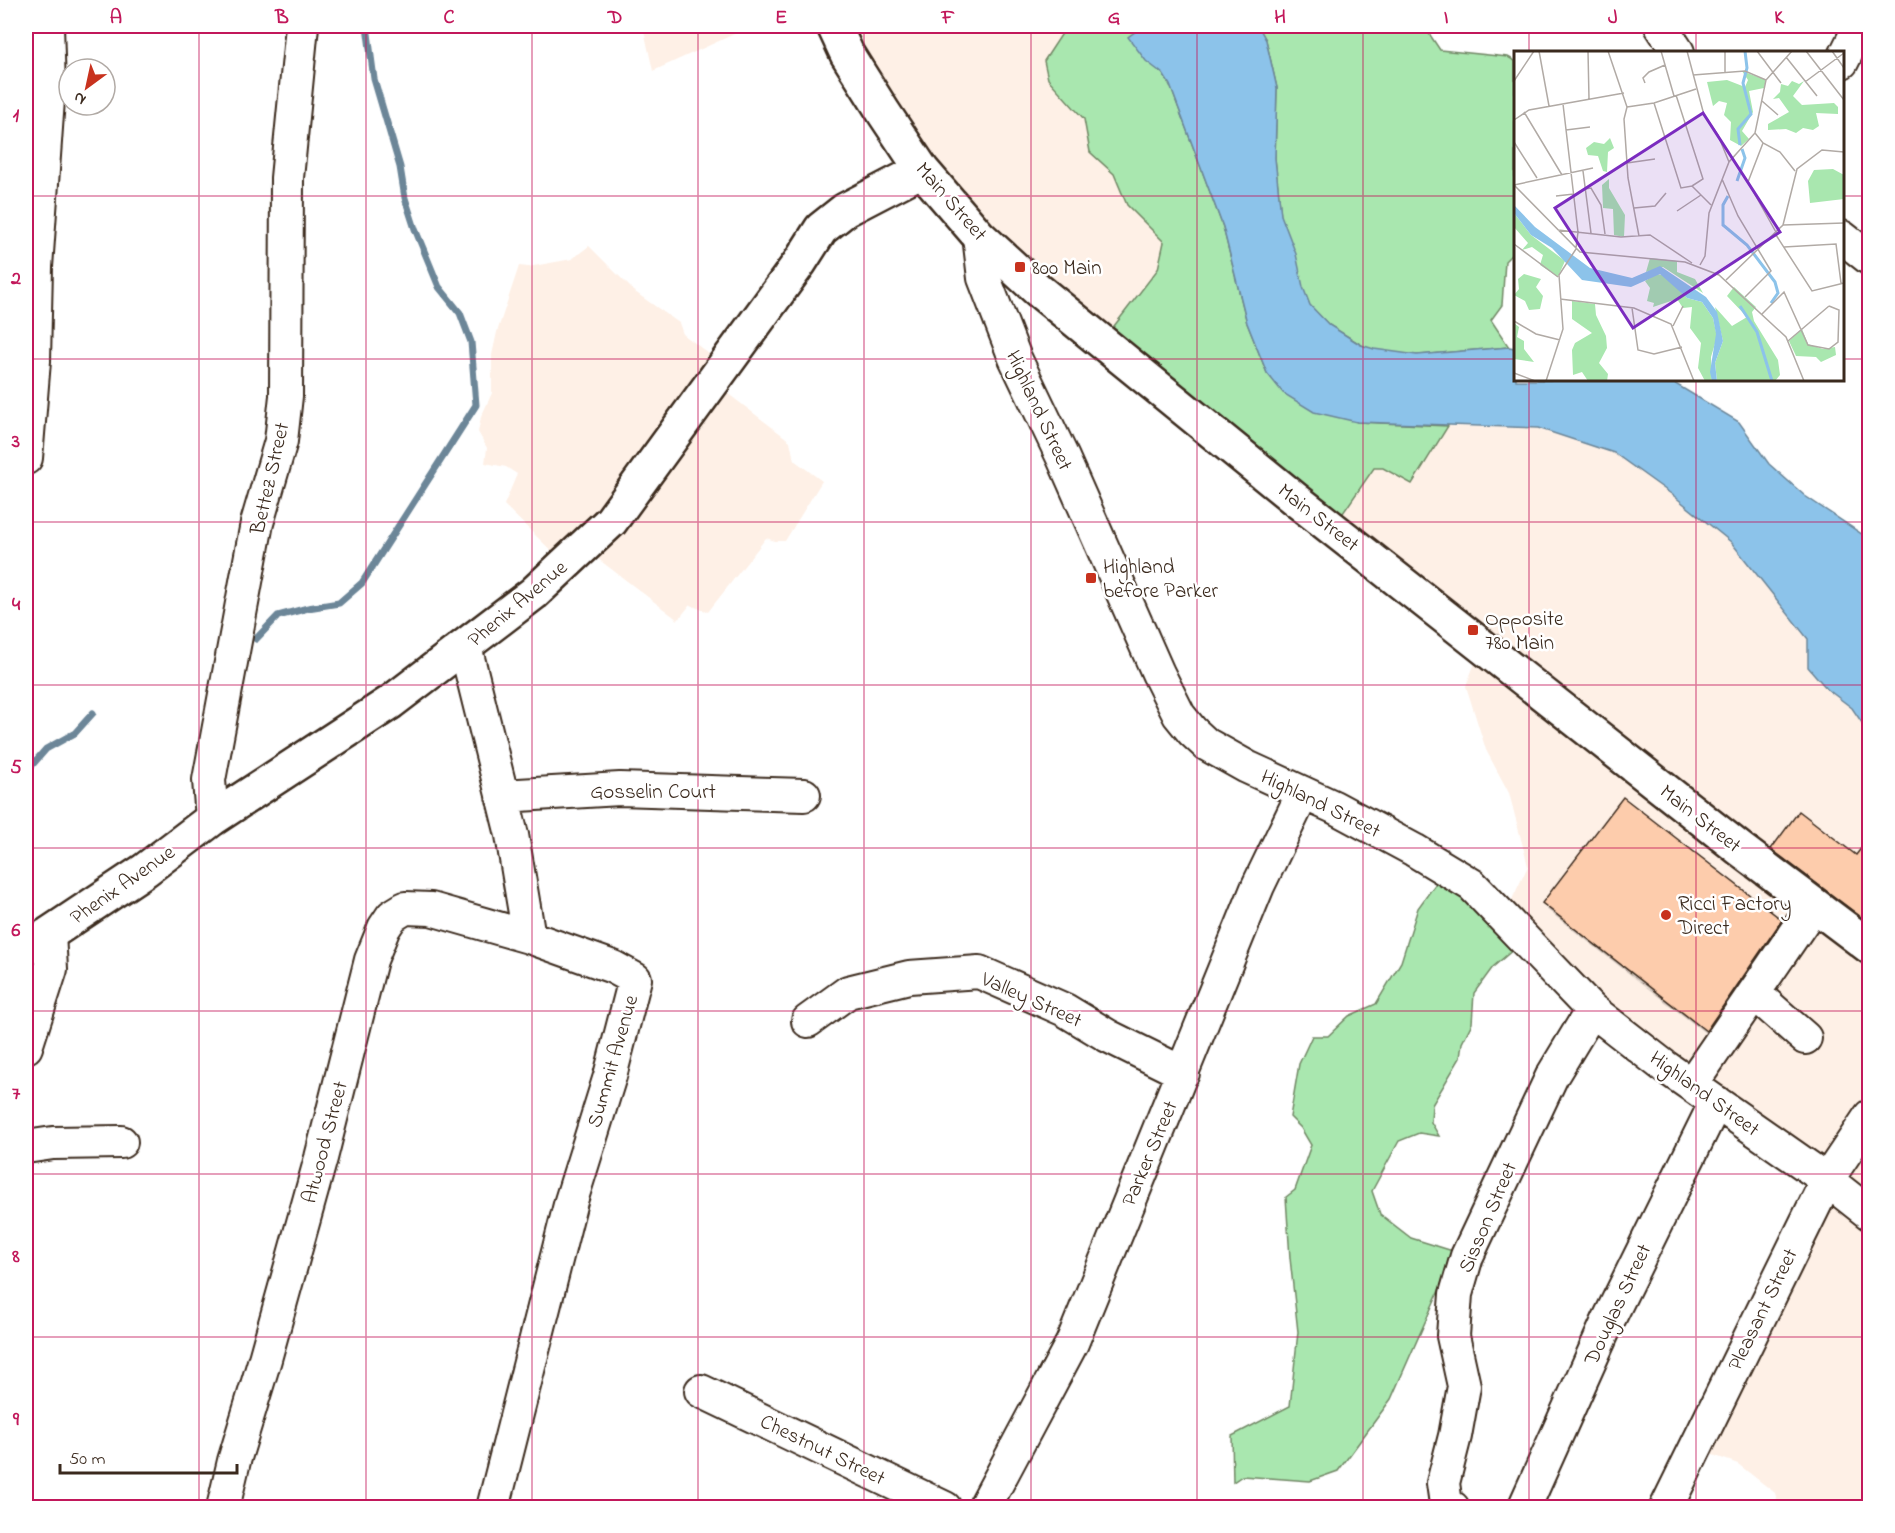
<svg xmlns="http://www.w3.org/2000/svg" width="1895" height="1533" viewBox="0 0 1895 1533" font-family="'Indie Flower',sans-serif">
<defs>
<filter id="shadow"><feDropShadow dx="5.5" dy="5.5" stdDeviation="0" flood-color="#0004"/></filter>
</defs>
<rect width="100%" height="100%" fill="#fff"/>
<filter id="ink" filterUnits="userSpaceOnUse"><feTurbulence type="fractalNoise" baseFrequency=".0167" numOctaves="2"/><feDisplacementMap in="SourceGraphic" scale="12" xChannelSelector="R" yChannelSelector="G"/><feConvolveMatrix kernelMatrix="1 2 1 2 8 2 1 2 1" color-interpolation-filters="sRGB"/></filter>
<g filter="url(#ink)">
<path fill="#fef0e6" d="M643,26H752L653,71Z
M830,26H1064L1065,29L1044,61L1048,79L1084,119L1090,152L1114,174L1127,205L1164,241L1158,269L1101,343L980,242Z
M589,246L635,292L679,323L683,334L722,364L714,383L790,441L794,460L822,481L785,541H775L766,538L708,612L690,605L678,620L585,549L564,563L504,505L517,474L506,467L485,463L487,448L478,432L481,417L492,393V355L497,332L519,266L528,267L572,259Z
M1448,426L1538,428L1614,453L1674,496L1731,542L1846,686L1869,709V1507H1779L1775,1493L1738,1464L1696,1449L1824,1183L1704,1097L1505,914L1528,866L1509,793L1486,750L1466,686L1480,650L1332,529L1374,468H1383L1412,484Z"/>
<path fill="#a9e7af" stroke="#728866" stroke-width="1.5" d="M1064,26H1132L1170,85L1223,227L1247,323L1267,373L1357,422L1448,426L1412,484L1383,468H1374L1332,529L1101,343L1158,269L1164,242L1127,205L1114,174L1090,152L1084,119L1048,79L1044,61L1065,29Z
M1258,26H1424L1440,50L1508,57L1515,61V251L1505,261L1502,305L1491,320L1509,347L1408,356L1368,349L1329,325L1301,297L1283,239L1275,158L1277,88L1266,40Z
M1444,872L1521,943L1493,967L1474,993L1472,1023L1462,1043L1460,1058L1432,1105L1431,1122L1439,1136L1419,1133L1399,1141L1372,1191L1380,1214L1411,1238L1456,1252L1391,1399L1338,1471L1310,1481L1242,1476L1233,1482L1232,1436L1290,1406L1298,1332L1290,1258L1286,1197L1295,1190L1311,1145L1301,1128L1290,1117L1299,1064L1312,1036H1328L1349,1016L1376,1004L1401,962L1418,908Z"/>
<path fill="#8cc3ea" stroke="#6c8698" stroke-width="1.5" d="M1133,26H1258L1266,40L1277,88L1275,158L1281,215L1296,254L1303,287L1310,305L1329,325L1361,345L1374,349L1417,355L1509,347L1515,348L1516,380H1669L1739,422L1769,464L1805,496L1869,539V733L1852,708L1827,689L1808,667V639L1731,542L1674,496L1614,453L1538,428L1357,422L1314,412L1283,393L1267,373L1247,323L1223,227L1170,85L1163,74L1146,61L1128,37L1136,31Z"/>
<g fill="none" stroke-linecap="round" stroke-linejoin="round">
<path stroke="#6c8698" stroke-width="7" d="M256,639L278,616L308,608L339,603L362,583L476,405L471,342L460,313L439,287L415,229L405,198L400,167L374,79L367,26
M26,772L46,749L75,733L93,713"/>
</g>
<path fill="#fdccac" stroke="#3b2a1e" stroke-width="1.5" filter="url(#shadow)" d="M1623,797L1782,920L1706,1031L1542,903Z
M1799,811L1856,855L1869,838V923L1771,849Z"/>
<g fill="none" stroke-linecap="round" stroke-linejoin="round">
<defs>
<path id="minor" d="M1661,26L1678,52
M1842,62L1860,26
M979,236L984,278L1015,358L1063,458L1158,673L1179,715L1192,731L1206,744L1247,767L1334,807L1414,850L1472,885L1592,1010L1664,1066L1827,1180L1870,1214
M1842,237L1870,259
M26,458L34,361L36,267L49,86L47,26
M465,646L512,835L529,937L613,967L635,979L610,1076L571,1201L493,1508
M502,796L620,789L804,795
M212,819L209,780L257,523L281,441L286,396L287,178L302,26
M1754,993L1805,1038
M808,1021L848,992L909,977L979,972L1065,1010L1108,1036L1183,1073
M26,1047L51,969L49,934
M1691,1085L1814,905
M26,1147L53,1143L121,1142
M701,1391L945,1508
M223,1508L234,1461L265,1359L321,1158L371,960L384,928L392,916L405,908L431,909L529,937
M984,1508L1072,1343L1258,886L1303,793
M1453,1508L1446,1504L1443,1483L1455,1436L1464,1386L1453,1336L1456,1294L1467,1256L1552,1076L1592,1010
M1524,1508L1608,1321L1716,1102
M1666,1508L1827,1180L1870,1116"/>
<path id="major" d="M834,26L847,54L884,113L922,170L979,236L1038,290L1295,499L1740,849L1870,947
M26,948L49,934L145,870L212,819L391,702L534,593L611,521L800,262L821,229L845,210L922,170"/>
</defs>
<use href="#minor" stroke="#3b2a1e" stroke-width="36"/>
<use href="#major" stroke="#3b2a1e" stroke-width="38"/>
<use href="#minor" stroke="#fff" stroke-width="32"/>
<use href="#major" stroke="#fff" stroke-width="33"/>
</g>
</g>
<path fill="none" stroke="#c2185b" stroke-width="1.5" stroke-opacity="0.55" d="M199,26V1508M366,26V1508M532,26V1508M698,26V1508M864,26V1508M1031,26V1508M1197,26V1508M1363,26V1508M1529,26V52M1696,26V52M26,196H1516M1842,196H1870M26,359H1516M1842,359H1870M1529,380V1508M1696,380V1508M26,522H1870M26,685H1870M26,848H1870M26,1011H1870M26,1174H1870M26,1337H1870"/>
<g fill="#c8321e" stroke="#fff" stroke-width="2">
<rect x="1014" y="261" width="12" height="12" rx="3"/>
<rect x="1085" y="572" width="12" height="12" rx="3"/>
<rect x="1467" y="624" width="12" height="12" rx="3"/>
<circle cx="1666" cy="915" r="6"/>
</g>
<g text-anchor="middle" stroke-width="5" stroke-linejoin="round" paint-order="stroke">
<g font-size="21" fill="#3b2a1e" stroke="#fff">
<text transform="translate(952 201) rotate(49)" y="7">Main Street</text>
<text transform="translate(1040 410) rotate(65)" y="7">Highland Street</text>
<text transform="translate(269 478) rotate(-77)" y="7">Bettez Street</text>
<text transform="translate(1319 517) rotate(38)" y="7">Main Street</text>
<text transform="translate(517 603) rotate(-40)" y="7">Phenix Avenue</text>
<text x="653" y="798">Gosselin Court</text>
<text transform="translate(1321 803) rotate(26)" y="7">Highland Street</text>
<text transform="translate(1701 818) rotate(38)" y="7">Main Street</text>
<text transform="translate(122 884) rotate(-35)" y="7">Phenix Avenue</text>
<text transform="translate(1032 999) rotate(24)" y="7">Valley Street</text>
<text transform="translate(612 1061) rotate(-74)" y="7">Summit Avenue</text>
<text transform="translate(1705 1093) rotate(36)" y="7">Highland Street</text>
<text transform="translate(324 1142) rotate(-75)" y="7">Atwood Street</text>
<text transform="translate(1149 1153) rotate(-67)" y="7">Parker Street</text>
<text transform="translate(1487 1217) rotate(-67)" y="7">Sisson Street</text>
<text transform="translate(1617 1304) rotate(-65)" y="7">Douglas Street</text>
<text transform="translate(1762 1309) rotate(-64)" y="7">Pleasant Street</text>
<text transform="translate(823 1449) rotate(26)" y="7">Chestnut Street</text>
</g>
<g font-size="21" fill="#3b2a1e" stroke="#fff" text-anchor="start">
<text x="1032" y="274">800 Main</text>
<text x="1103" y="573">Highland<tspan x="1103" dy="24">before Parker</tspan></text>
<text x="1485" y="625">Opposite<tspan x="1485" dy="24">780 Main</tspan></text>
<text x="1678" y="910">Ricci Factory<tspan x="1678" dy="24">Direct</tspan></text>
</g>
</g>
<g transform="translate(1514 51)">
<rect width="330" height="330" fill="#fff"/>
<path d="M228,20L252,29L250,37L235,40L239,61L228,80L235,88L227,95L216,89L217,71L210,64L213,52L205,50L199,55L193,31L213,29L231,36L234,29ZM278,30L285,33L290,30L279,45L288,54L320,52L324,56V63L302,62L305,75L299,79L289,77L282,82L272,78L254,79V73L275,61L265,47L259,48L266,41L267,33L274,35ZM96,87L100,97L94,101L93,121L89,120L84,105L74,104L72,97L80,91L90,93ZM319,118L330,124V148L296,152L294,130L300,119ZM95,128V137L111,164L110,186L100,184L99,158L89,157L88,134ZM0,162L17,184L51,210L44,226L26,214L29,204L18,196L8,199L14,192L0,176ZM136,207L163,210V221L181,228L189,242L149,216L132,221ZM10,223L27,228L22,236L29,245L26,258L15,259L11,250L0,244L5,238L4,228ZM142,223L150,224L173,247L188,251L199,267L203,286L197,306L198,330H191L184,317L187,292L176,277L178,256L169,257L163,248L139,256L140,252L133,250L136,237L131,230ZM220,236L242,256L238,261L240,270L264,309L266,324L261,330H203L201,312L209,290L201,256L218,275L233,266L213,245ZM58,250L81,253L82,264L92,285L93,297L85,312L94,323L93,330H74L68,321L59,324L58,299L61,292L78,282L58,268ZM0,272L5,276L3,286L10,290V298L20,311L0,308ZM288,278L294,293L309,298L321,296L322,304L307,311L302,306L282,305L275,290Z" fill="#a9e7af"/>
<path d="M0,154L21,176L76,217L118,227L146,215L192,246L203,261L209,290L201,312L203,330H198L196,321L202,283L199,267L188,251L173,247L146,223L117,236L68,229L38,197L17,184L0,162Z" fill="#8cc3ea"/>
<path fill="none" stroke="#8cc3ea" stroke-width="3" d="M226,94L224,78L237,63L229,32L233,17L231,0M223,130L231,107L228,98M214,145L209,154V174L233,194L261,231L264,242L257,252M226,255L243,281L258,330"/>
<path fill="none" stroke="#b1aaa5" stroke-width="1.5" d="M25,0L35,55M74,0L75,48M94,0L113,56M147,0L160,45M173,0L190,64L204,84L215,111M211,0V21M243,0L267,32M292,0L330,49M318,0L330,17M272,6L303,45M179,24L231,20L252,29M0,30L20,0M291,31L330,2M131,32L129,27L135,21L151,14M162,44L189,128L178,135M248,50L264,64M140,52L167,137L178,135L197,154M49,53L64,181L62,197M113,56L110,68L114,127L125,185M113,56L140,52L182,38M10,61L48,124M0,69L15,59L110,42M52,79L76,76M241,82L249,92L266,101L281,120M0,91L23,127M249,92L234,131L263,183M113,112L141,108M69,120L77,182M208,128L224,165L257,220L231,246M0,134L79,117M0,134L66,201L171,211L205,224L272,286L290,330M71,138L77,137L87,154L91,183M42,145L60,143M120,157L141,155L152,142M163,160L187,144M269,174L330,172M44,179L107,186L136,184L178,212M262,184L298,240L330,232M0,193L44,226M270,196L322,193L327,232M186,214L191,205L195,162L215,111L241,82L252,29L278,0M212,229L269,174L283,118L308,99L330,101M46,248L120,257L157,273L180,330M118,257L124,299L140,303L168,296M248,263L270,241L294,294L315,298L324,291L325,259L315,255M0,270L22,283L46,289M159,275L169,255M274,290L315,255M0,322L21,330M32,330L49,278L45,224L62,198"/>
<path fill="#7b2cbf" fill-opacity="0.15" stroke="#7b2cbf" stroke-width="3" d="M189,62L266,181L119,277L41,157Z"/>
<rect width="330" height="330" fill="none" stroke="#3b2a1e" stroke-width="3"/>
</g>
<rect width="1895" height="1533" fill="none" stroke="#fff" stroke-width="66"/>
<g transform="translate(87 87) rotate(213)"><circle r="28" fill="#ffffff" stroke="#b1aaa5" stroke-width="1.5"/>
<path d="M0-4.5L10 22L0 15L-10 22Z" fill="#c8321e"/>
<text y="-9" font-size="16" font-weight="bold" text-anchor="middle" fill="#3b2a1e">N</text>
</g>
<path d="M60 1464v9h177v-9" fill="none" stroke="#3b2a1e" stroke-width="3"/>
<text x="69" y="1464" font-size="18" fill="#3b2a1e" stroke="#ffffff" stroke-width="4.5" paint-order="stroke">50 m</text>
<rect x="33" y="33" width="1829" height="1467" fill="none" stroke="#c2185b" stroke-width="2"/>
<g font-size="20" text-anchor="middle" font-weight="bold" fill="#c2185b">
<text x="116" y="23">A</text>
<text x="282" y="23">B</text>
<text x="449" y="23">C</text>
<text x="615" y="23">D</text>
<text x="781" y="23">E</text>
<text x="948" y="23">F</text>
<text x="1114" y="23">G</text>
<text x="1280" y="23">H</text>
<text x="1446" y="23">I</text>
<text x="1613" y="23">J</text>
<text x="1779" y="23">K</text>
<text x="16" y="121">1</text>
<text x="16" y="284">2</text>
<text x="16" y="447">3</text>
<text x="16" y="610">4</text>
<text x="16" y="773">5</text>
<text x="16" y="936">6</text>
<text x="16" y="1099">7</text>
<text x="16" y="1262">8</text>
<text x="16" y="1425">9</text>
</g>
</svg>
